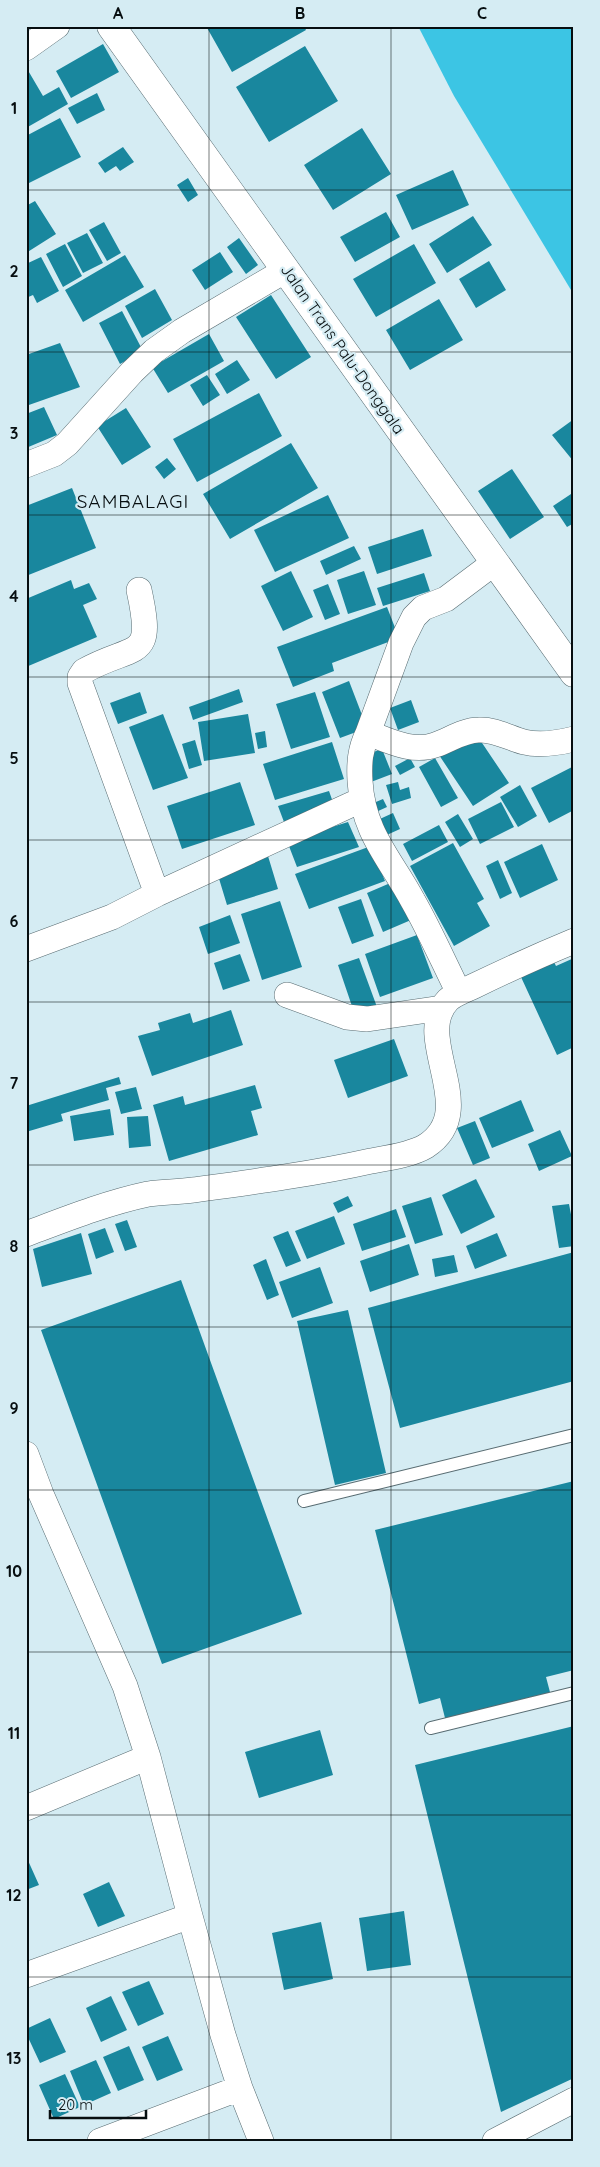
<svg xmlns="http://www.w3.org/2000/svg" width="600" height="2167" viewBox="0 0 600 2167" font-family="Quicksand,sans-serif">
<rect width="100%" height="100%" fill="#d5ecf3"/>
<path fill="#3cc5e4" d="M418,26H574V295L454,96Z"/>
<path fill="#19879e" d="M206,26H304L306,30L232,72Z
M103,44L119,72L71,98L56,71Z
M305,46L338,101L269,142L236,87Z
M26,67L43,96L59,87L68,104L26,128Z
M97,93L105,110L77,124L68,108Z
M60,118L81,157L29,183L26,177V136Z
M362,128L391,174L333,210L304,165Z
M123,147L134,162L120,171L116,166L105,173L98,163Z
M453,170L469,205L412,230L396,195Z
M188,178L198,195L188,202L177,185Z
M35,201L56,234L26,253V206Z
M386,212L400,237L355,262L340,237Z
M473,216L492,245L447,273L429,244Z
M104,222L121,253L107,261L89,230Z
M87,233L103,263L83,273L67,243Z
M239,238L258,265L246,274L227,247Z
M65,244L82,276L63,287L46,254Z
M414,244L436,283L376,317L353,279Z
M220,252L233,272L205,290L192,270Z
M125,255L144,287L83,322L65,290Z
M41,257L59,291L37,303L33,295L26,298V264Z
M489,261L506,290L476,308L459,279Z
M155,289L172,320L142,338L125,306Z
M271,295L311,357L276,379L236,317Z
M439,299L463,340L410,370L386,330Z
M122,311L143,351L120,364L99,323Z
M209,334L224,361L168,393L152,367Z
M60,343L80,387L26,406V355Z
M237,360L250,380L227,394L215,374Z
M207,375L220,395L203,406L190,385Z
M259,393L282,436L197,482L173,439Z
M44,407L57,435L26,448V414Z
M126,408L151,447L122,465L97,426Z
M574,419V462L552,435Z
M291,443L318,488L230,539L203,494Z
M167,458L176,469L164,479L155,467Z
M512,469L544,517L510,539L478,491Z
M72,488L96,548L26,576V506Z
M574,492V523L567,527L553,506Z
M328,495L349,538L275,572L254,530Z
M423,529L432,556L377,574L368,547Z
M354,546L361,559L326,575L320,561Z
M291,571L313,617L283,631L261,586Z
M364,571L376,605L348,614L337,580Z
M424,573L430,591L383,606L377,588Z
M71,580L74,589L89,583L97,599L83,605L97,637L26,667V599Z
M328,584L340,614L325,620L313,590Z
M387,607L399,638L332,663L334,671L293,687L277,647Z
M349,681L367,728L340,738L322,692Z
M239,689L243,702L193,720L189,707Z
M140,692L147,713L118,724L110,703Z
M315,692L330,737L291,749L276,704Z
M411,700L419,722L398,730L390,708Z
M163,714L188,778L153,790L129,727Z
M248,714L255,753L204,761L198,722Z
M265,731L267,747L258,749L255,733Z
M474,731L509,783L473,806L439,755Z
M195,740L202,765L189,769L182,744Z
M332,742L344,779L275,800L263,764Z
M382,749L392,774L371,782L362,756Z
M410,758L415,767L400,775L395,766Z
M435,758L458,798L441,807L419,767Z
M574,766V810L549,823L531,788Z
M240,782L255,825L182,849L167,806Z
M398,782L400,790L409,787L411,798L392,804L386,785Z
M520,785L537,816L518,827L500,797Z
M329,791L335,808L284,822L278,806Z
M383,799L387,807L376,812L371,804Z
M501,802L514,827L480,844L468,819Z
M393,813L400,829L378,839L371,823Z
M458,814L473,839L460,847L445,822Z
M348,822L359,847L297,867L287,841Z
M439,825L448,842L412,861L403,844Z
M453,843L484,899L477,903L490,926L454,946L410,866Z
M542,844L558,880L520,898L504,862Z
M371,846L385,881L309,909L295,874Z
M268,856L278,889L227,905L217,872Z
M498,860L512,893L500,899L486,866Z
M395,881L411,920L383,932L367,893Z
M361,899L374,936L352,944L338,907Z
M280,901L302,967L262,980L241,914Z
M230,915L240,943L208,954L199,927Z
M417,935L433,978L380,997L365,954Z
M240,954L250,981L223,990L214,963Z
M359,958L377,1007L355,1015L338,965Z
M574,958V1047L557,1055L521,977L554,962L556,966Z
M231,1010L243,1045L152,1076L138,1036L160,1030L158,1023L190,1013L193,1023Z
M394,1039L408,1076L348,1098L334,1060Z
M119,1077L121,1084L106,1088L109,1100L61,1114L63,1121L26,1132V1106Z
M255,1085L262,1108L251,1111L258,1135L169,1161L153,1105L183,1096L185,1105Z
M136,1087L142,1109L121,1114L115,1092Z
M521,1100L534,1131L492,1148L479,1118Z
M110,1109L114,1135L74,1141L70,1116Z
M148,1116L151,1146L129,1148L127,1117Z
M475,1121L490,1158L473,1165L457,1128Z
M560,1130L572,1156L539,1171L528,1144Z
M476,1179L495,1217L461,1234L442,1195Z
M348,1196L353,1206L338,1213L333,1203Z
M431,1197L443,1235L415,1244L402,1206Z
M569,1204L574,1230V1246L559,1248L552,1206Z
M396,1209L406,1237L362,1251L353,1224Z
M334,1216L345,1244L307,1259L295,1231Z
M127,1220L137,1247L125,1251L115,1224Z
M105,1228L114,1252L96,1259L88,1234Z
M288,1231L301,1261L286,1267L273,1237Z
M81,1233L92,1274L42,1287L33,1249Z
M497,1233L507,1256L475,1269L466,1246Z
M409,1244L419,1275L370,1292L360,1261Z
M574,1252V1381L400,1428L368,1308Z
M454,1255L458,1272L435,1277L432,1259Z
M266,1259L279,1295L267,1300L253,1265Z
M320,1267L333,1303L292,1318L279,1282Z
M181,1280L302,1614L162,1664L41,1330Z
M348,1310L386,1473L335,1485L297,1321Z
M574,1481V1670L546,1677L551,1696L446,1722L440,1698L419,1704L375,1530Z
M574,1726V2078L501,2112L415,1765Z
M320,1730L333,1775L259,1798L245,1752Z
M26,1856L39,1885L26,1890Z
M109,1882L125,1916L98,1927L83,1894Z
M404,1911L411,1965L367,1971L359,1918Z
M321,1922L333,1979L284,1990L272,1933Z
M149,1981L164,2014L138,2026L122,1992Z
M111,1996L127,2030L101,2042L86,2008Z
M50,2018L66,2052L40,2063L26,2033V2029Z
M168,2036L183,2070L157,2081L142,2047Z
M129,2046L144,2080L118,2091L103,2057Z
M96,2060L111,2093L84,2105L70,2071Z
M65,2074L80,2107L54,2119L39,2085Z"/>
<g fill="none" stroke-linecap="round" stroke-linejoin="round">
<defs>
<path id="lane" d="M304,1501L574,1435
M431,1728L574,1693"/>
<path id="street" d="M26,48L57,26
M26,465L54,454L67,444L132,372L154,351L182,331L286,270
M139,590C155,663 136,642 84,671L80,677V683L157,894
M368,733C390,741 412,753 435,745C450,740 463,730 479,730C494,729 509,738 524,742C540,746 558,743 574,739
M26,949L112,917L157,894L361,800
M459,993C444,963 430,931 413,901C390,858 363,833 360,781C359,763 360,749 368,733L401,643L414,617L423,608L446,599L494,563
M287,995L347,1017L367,1019L442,1008
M26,1234C66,1219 106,1203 148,1194C162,1192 178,1192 193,1190C252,1182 313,1174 371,1161C388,1158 411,1155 426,1146C482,1110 411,1038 448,1000C454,994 466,990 474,986C507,970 540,955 574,941
M26,1454L41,1494L125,1686L148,1757L190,1916L223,2035L240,2088L261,2141
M26,1808L148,1757
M26,1975L190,1916
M100,2141L240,2088
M495,2141L574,2100"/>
<path id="highway" d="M111,26L574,673"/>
</defs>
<use href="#lane" stroke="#586c72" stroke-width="14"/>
<use href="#street" stroke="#586c72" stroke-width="26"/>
<use href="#highway" stroke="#586c72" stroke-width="29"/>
<use href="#lane" stroke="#fff" stroke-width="12"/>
<use href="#street" stroke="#fff" stroke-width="25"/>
<use href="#highway" stroke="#fff" stroke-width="28"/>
</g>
<path fill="none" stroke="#070e10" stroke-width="1" stroke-opacity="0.55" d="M209,26V2141M391,26V2141M26,190H574M26,352H574M26,515H574M26,677H574M26,840H574M26,1002H574M26,1165H574M26,1327H574M26,1490H574M26,1652H574M26,1815H574M26,1977H574"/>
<g text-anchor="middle" stroke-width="4.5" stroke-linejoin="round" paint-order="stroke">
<g font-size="16" fill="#070e10" stroke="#d5ecf3">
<text transform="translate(343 349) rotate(55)" y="6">Jalan Trans Palu-Donggala</text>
</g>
<g font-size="19" letter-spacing="1" fill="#070e10" stroke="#d5ecf3">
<text x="133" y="508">SAMBALAGI</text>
</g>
</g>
<rect width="600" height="2167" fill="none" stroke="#d5ecf3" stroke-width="55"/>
<path d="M50 2110v8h96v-8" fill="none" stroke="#070e10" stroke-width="2.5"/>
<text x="58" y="2110" font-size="15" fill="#070e10" stroke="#d5ecf3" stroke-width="4" paint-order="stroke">20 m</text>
<rect x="28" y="28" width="544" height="2112" fill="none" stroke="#070e10" stroke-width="2"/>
<g font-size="16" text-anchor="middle" font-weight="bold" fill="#070e10">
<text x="118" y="19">A</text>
<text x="300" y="19">B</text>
<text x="482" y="19">C</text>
<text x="14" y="114">1</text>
<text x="14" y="277">2</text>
<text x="14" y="439">3</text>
<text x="14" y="602">4</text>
<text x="14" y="764">5</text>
<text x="14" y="927">6</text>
<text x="14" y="1089">7</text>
<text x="14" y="1252">8</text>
<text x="14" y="1414">9</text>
<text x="14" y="1577">10</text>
<text x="14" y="1739">11</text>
<text x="14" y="1901">12</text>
<text x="14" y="2064">13</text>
</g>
</svg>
